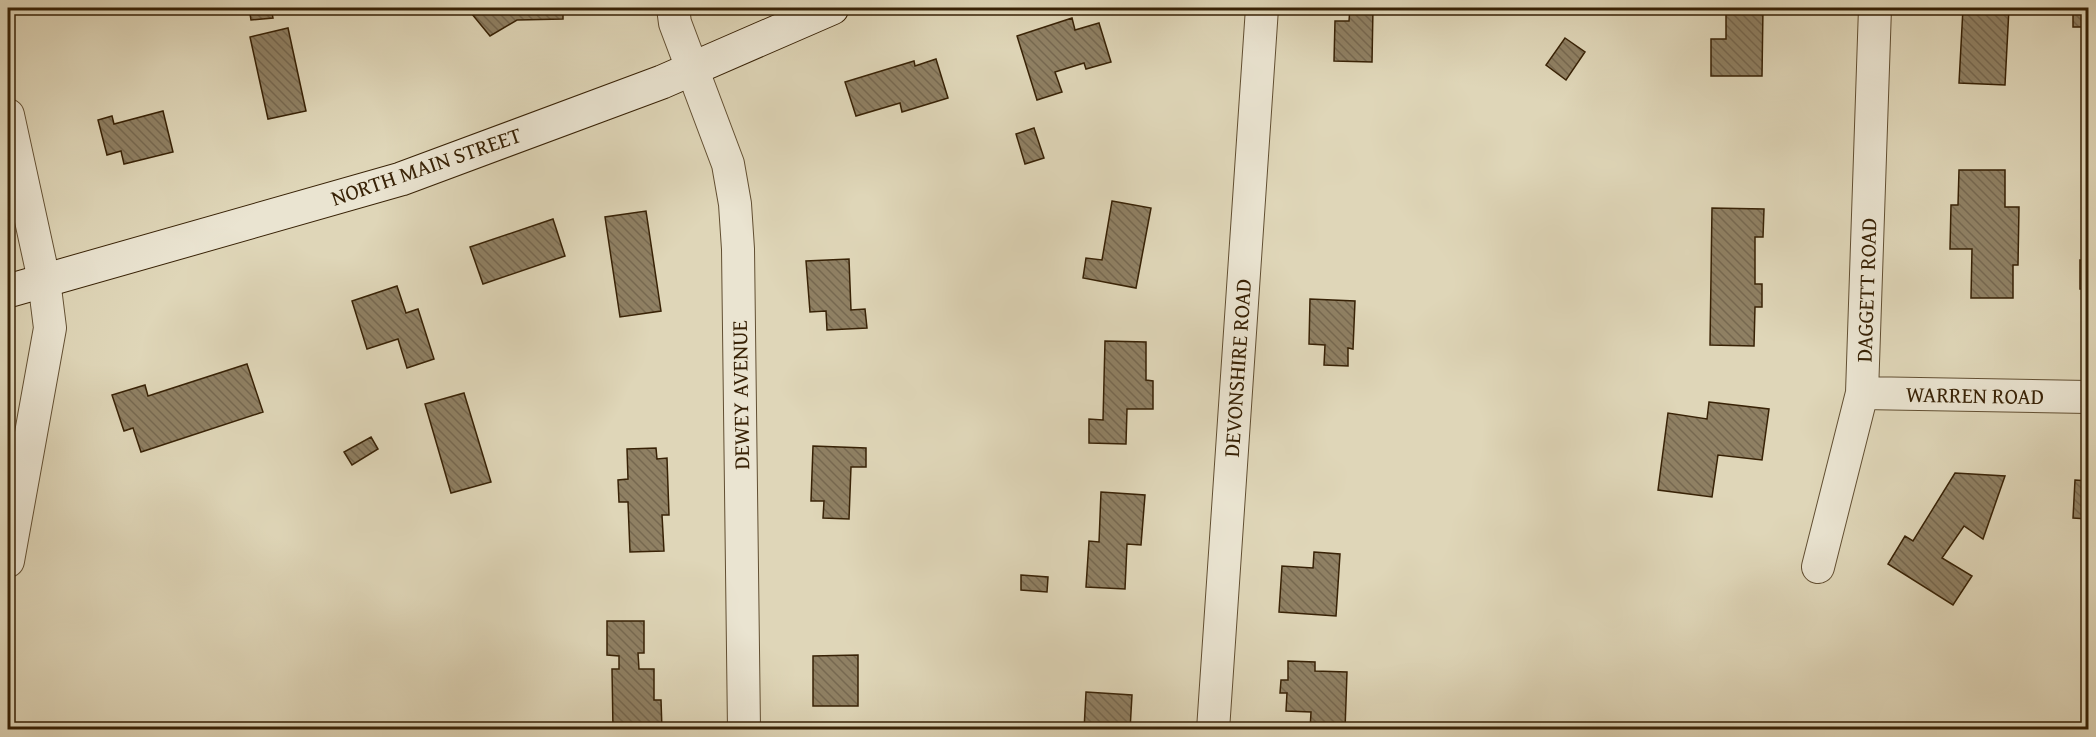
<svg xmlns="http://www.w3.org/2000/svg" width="2096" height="737" viewBox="0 0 2096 737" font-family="'Gentium Book Plus',serif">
<defs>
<pattern id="building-back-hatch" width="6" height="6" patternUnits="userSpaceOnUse" patternTransform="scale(1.5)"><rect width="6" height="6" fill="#8f8063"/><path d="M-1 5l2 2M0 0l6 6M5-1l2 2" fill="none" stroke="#766850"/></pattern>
</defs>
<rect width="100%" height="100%" fill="#dfd6b8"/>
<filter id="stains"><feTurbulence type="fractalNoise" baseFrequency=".00333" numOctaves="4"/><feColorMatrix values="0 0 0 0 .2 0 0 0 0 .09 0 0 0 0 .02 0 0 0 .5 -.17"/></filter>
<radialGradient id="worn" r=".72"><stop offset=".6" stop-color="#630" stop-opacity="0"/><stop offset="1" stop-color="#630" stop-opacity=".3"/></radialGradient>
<path fill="url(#building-back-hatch)" stroke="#382206" stroke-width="1.5" d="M249,8H271L273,18L251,20Z
M467,8H563V19L517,20L490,36Z
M1350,8H1373L1372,62L1334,61L1335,21H1349Z
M1512,8H1557V13L1512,11Z
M1726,8H1763L1762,76H1711V39H1726Z
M1963,8H2009L2005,85L1959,83Z
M2073,8H2088V27H2073Z
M1072,18L1075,30L1099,23L1111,62L1086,69L1084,63L1055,72L1062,92L1037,100L1017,36Z
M288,28L306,111L268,119L250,37Z
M1565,38L1585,52L1566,80L1546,65Z
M936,59L948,98L902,112L900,103L856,116L845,82L914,61L915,66Z
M163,111L173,152L124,164L121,151L107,155L98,120L112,116L114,124Z
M1034,128L1044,158L1025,164L1016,134Z
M1959,170H2005V207H2019L2018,265H2013V298H1971L1972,249H1950L1951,205H1958Z
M1112,201L1151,208L1136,288L1083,278L1086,258L1102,260Z
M1712,208L1764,209L1763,237H1755V284H1762V307H1755L1754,346L1710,345Z
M646,211L661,311L620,317L605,217Z
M553,219L565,256L483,284L470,247Z
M849,259L851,310L865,309L867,328L827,330L826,311L810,312L806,261Z
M2080,260L2088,261V289H2080Z
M397,286L406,313L418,309L434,359L407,368L398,339L367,349L352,301Z
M1310,299L1355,301L1353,349L1348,348V366L1324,365L1325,345L1309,344Z
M1105,341L1146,342V380L1153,381V409H1127L1126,444L1089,443V419L1103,420Z
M247,364L263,412L141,452L133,428L124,431L112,395L145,385L148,396Z
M464,393L491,482L451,493L425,404Z
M1709,402L1769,409L1762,460L1718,455L1712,497L1658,490L1668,413L1707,419Z
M371,437L378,449L352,465L344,452Z
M813,446L866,448V467H851L849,519L823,518L824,501H811Z
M656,448L657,459L667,458L669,515H662L664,551L630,552L628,502H619L618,480L628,479L627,449Z
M1955,473L2005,476L1983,539L1964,526L1942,558L1972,576L1953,605L1888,564L1905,536L1913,541Z
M2075,480L2088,481V519L2073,518Z
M1101,492L1145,495L1141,545L1127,544L1125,589L1086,587L1089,541L1099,542Z
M1314,552L1340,554L1336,616L1279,612L1282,566L1313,568Z
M1021,575L1048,577L1047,592L1021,590Z
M607,621H644V653H638L639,669H654V700H661L662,730H613L612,669H619V656L607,655Z
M858,655V706H813V656Z
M1288,661L1315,662V671L1347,672L1345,730H1310L1311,712L1286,711L1287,693H1280L1281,680H1288Z
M1086,692L1132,695L1130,730H1084Z"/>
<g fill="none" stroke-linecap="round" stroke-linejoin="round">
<defs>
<path id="street" d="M673,8L675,23L728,164L735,204L738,249L744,730
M8,115L44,280L50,328L8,561
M1862,393L2088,397
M1818,567L1862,393L1875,8
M1213,730L1262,8"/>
<path id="secondary" d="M8,291L401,179L662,82L832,8"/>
</defs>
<use href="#street" stroke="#624f32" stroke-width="34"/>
<use href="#secondary" stroke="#382206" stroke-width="35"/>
<use href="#street" stroke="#eae4d1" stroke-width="32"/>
<use href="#secondary" stroke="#eae4d1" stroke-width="33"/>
</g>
<g text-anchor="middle" stroke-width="4.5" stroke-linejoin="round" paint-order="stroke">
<g font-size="22" fill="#382206" stroke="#eae4d1">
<text transform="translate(426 166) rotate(-19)" y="8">NORTH MAIN STREET</text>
<text transform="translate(1866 290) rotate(-88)" y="8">DAGGETT ROAD</text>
<text transform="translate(1237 368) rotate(-86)" y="8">DEVONSHIRE ROAD</text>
<text transform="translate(740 395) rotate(-91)" y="8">DEWEY AVENUE</text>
<text transform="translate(1975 395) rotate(1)" y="8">WARREN ROAD</text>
</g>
</g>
<rect width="2096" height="737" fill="none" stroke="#dfd6b8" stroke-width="30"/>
<rect x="9" y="9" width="2078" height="719" fill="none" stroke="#382206" stroke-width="3"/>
<rect x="15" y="15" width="2066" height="707" fill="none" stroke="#382206" stroke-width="1.5"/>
<rect width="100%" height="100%" filter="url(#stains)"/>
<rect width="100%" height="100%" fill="url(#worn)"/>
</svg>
